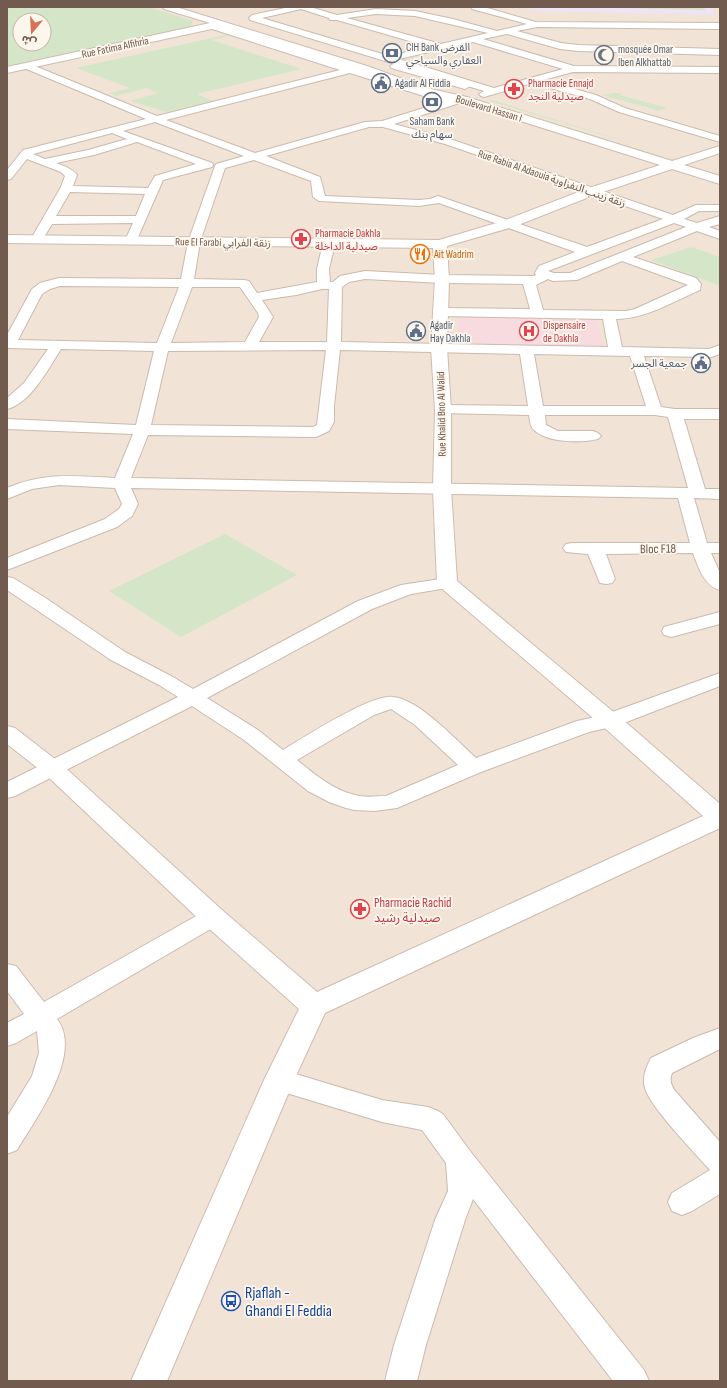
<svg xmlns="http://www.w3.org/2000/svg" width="727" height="1388" viewBox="0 0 727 1388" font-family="'Sofia Sans Condensed','Noto Sans Arabic',sans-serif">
<rect width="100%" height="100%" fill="#faf2e7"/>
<path fill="#f1e4d6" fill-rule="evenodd" d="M7,7H720V1381H7ZM20,20H44V44H20Z"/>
<path fill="#efe3f6" d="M521,7H711L715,15L538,11Z"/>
<path fill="#f7dbdf" d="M457,315L596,317L604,347L459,344Z"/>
<path fill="#d4e6c7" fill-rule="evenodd" d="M7,7H148L193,21L190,28L7,68ZM20,20H44V44H20Z
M617,7H704L705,10L617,8Z
M230,34L233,35L211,40L301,69L197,94L214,101L166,112L130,101L158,93L146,88L116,96L110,93L130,88L76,68Z
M615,93H621L620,95L667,108L658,111L654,110L653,109L602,95Z
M492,100L667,154L490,101Z
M484,102H486L661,156L660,157Z
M691,247L720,257V286L651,260Z
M225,534L297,575L181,637L109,591Z"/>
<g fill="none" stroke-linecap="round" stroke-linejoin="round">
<defs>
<path id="street" d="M290,7H310L337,15L376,9L415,11L453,19L497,31L527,24L472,9L471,7H484L536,22L720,23V29L537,27L517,31L561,43L578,45L720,49V55L578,51L560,49L507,34L483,39L574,66L720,67V73L573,72L543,80L596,95L625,108L720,136V142L619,112L590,99L532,83L484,97L481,96L479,94L484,91L250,20L249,18L252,15ZM301,9L329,18L330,20H337L430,47L389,56L262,18ZM376,14L415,16L488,33L441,44L347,18ZM473,42L563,69L494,88L399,59Z
M212,23L453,99L463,96L468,99L466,101L394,124L453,140L673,215L696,205H720V211H699L684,219L697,223L720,216V224L709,227L720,231V239L697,231L633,257L696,278L701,284L700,290C674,301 646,319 616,319L622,347L709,349L720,345V354L711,357L644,356L661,407L675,409H720V419H684L705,489H720V499L694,498L707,543H720V553H711L720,573V590C705,587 698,567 693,553L606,554L615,579L612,583L606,584L600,583L588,554L566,552L563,548L566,544L572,543H690L678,498L131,488L138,504L132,516L117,527L7,570V558L105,519L119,509L122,504L115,488L59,485L32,489L7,499V488C44,472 76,476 115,478L133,434L7,429V419L136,425L154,351L61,349C49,368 30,404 7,409V398L24,383L48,349L7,348V335L32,289L40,283L59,278L181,279L188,242L215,166L216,164L244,156L155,122L123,131L212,163L213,165L212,167L163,180L135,244H127L125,241L133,223L52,224L41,242H33L31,239L61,187L65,176L61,172L27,159L11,179L7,180V170L23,150L146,119L24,68L22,66L24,64H30L157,116L340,70L209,28L208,26ZM350,73L443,102L382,121L365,122L255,153L166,120ZM369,127H383L445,144L663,219L587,247L438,196L430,199L419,200L325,196L320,177L266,156ZM112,133L127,139L88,150L45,159L33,154ZM137,142L196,164L155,176L148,188L73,186L77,175C71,168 64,166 56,163L94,155ZM254,160L311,181L313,197L319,201L419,206L439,203L575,252L539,266L535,273L536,275L534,276L442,275L365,271L340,276L333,282H330L329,269L335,243L333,240H325L323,243L317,269V282L257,293L249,281L244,280L194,279L200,242L225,168ZM70,192L145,194L136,216H56ZM674,223L686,227L570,273H554L548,271ZM622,261L688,285L635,309L626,311L543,310L536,285L548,279L553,281L577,280ZM365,279L442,283L523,284L530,309L440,308L435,309L433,312L435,315L440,316L603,319L608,347L341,342L342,287L349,282ZM60,286L179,287L157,343L18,340L42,294L50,289ZM192,287H240L258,313L259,317L245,342L171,343ZM322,289H329L327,342H259L273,317L262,300L296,295ZM326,350L317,425L313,427L151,425L168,351ZM340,350L520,354L528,406L443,405L438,407L435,410L438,413L529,415C530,420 530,427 534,430C547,443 582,443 598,439L601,436L598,433L593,431H558L546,425L545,415H655L668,417L688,488L131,478L148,435L316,437L329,431L334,422V406ZM534,354L630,356L646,406H543Z
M7,577L13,578L44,597L125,652L173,677L193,689L358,601L401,585L447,578L453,579L456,583L453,587L411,594L372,609L207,698L258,730L283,750C305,737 371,694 393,697C419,699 457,741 476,758L577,721L604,715L720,673V686L616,726L589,732L481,772L397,808L374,811L354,810L346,808L329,802L308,791L244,740L192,706L15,796L7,798V782L178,697L159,685L111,660L7,590ZM391,709L415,725L458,765L386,796C376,796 365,798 355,795C333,790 314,774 297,760L374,715Z
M720,612V624L671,637L664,635L662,631L664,627Z
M213,908L221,911L225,917L221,923L57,1019C84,1054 35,1120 17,1150L7,1154V1117L32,1076L39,1053L37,1031L16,1043L7,1046V1023L24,1014L7,991V964L16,966L44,1002L205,911Z
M720,1028V1049L672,1073C669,1080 671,1086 676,1092L720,1142V1194L692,1211L682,1215L672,1211L668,1202L672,1193L710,1170C695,1153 650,1107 645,1088C642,1078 646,1067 651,1058L693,1038Z
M279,1069L382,1100L428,1107L438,1111L443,1114L470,1151L644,1370L649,1381H613L473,1199L465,1220L426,1345L417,1381H385L394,1345L435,1220L448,1191L446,1163L422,1130L382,1122L270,1088L266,1080L270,1072Z"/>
<path id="secondary" d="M163,7H176L367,66L431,89L467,97L672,161L720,146V153L684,165L720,176V184L672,169L597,194L513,227L447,246L449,279L447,348L451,410V489L457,581L623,720L720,804V828L325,1013L294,1080L167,1381H131L264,1080L299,1009L204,924L44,773L7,744V726L15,728L60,763L222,910L317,992L703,816L607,730L440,587L437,583L433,489L435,410L431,348L435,279L433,248L7,243V235L439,240L503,221L589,188L660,165L460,102L424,93L359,70L221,27L7,73V67L210,23L164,9Z
M395,63L469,84L470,86L465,89L391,68L390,66Z"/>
</defs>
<use href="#street" stroke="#cbbaae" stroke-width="2"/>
<use href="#secondary" stroke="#cfbcaf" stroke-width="2"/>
<use href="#street" fill="#fff" fill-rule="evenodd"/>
<use href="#secondary" fill="#fff" fill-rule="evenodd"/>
</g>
<defs>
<symbol id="bank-ring" viewBox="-11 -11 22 22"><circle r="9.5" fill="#fdf6ed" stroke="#5c6f8a" stroke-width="1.5"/><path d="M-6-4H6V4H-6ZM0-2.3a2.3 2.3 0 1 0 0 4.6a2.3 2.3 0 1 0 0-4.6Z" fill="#5c6f8a"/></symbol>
<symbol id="mosque-ring" viewBox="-11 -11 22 22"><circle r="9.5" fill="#fdf6ed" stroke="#6b7280" stroke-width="1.5"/><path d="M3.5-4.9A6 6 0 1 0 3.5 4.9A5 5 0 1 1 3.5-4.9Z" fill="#6b7280"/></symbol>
<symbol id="civic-ring" viewBox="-11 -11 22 22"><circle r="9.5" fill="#fdf6ed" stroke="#5c6f8a" stroke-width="1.5"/><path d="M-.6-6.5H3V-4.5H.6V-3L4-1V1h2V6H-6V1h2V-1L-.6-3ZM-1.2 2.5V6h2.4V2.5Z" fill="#5c6f8a"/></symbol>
<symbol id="pharmacy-ring" viewBox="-11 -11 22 22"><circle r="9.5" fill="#fdf6ed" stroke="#e0444e" stroke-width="1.5"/><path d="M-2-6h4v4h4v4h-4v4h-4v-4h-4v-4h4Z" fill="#e0444e"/></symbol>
<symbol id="restaurant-ring" viewBox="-11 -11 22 22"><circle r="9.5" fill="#fdf6ed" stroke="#e8710a" stroke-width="1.5"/><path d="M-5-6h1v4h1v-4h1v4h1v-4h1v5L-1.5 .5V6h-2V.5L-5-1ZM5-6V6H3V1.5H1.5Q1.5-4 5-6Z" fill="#e8710a"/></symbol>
<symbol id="hospital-ring" viewBox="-11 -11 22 22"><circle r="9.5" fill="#fdf6ed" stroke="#e0444e" stroke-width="1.5"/><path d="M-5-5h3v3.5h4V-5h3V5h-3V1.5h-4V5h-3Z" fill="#e0444e"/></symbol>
<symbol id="bus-ring" viewBox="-11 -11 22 22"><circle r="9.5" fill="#fdf6ed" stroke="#1a4fb4" stroke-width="1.5"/><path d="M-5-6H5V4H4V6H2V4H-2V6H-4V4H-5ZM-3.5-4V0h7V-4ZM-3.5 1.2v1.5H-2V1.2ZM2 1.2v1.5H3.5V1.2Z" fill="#1a4fb4"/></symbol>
</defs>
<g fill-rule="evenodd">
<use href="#bank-ring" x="381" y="42" width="22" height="22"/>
<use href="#mosque-ring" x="593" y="44" width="22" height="22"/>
<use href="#civic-ring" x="370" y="72" width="22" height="22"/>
<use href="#pharmacy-ring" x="503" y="78" width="22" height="22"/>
<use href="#bank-ring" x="421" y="91" width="22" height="22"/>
<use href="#pharmacy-ring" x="290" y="228" width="22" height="22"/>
<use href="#restaurant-ring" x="409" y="243" width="22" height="22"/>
<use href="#civic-ring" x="405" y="320" width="22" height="22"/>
<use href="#hospital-ring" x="518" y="320" width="22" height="22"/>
<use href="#civic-ring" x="690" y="352" width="22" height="22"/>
<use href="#pharmacy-ring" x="349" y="898" width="22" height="22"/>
<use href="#bus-ring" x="220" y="1290" width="22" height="22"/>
</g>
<g text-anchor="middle" stroke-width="3.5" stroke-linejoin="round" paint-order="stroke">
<g font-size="11" fill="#715a4e" stroke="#fdf6ed">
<text transform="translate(115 47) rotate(-12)" y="4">Rue Fatima Alfihria</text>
<text transform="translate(489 108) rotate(17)" y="4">Boulevard Hassan I</text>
<text transform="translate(552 178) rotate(19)" y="4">Rue Rabia Al Adaouia زنقة زينب النفزاوية</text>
<text transform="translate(223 242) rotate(1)" y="4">Rue El Farabi زنقة الفرابي</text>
<text transform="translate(441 414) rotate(-91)" y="4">Rue Khalid Bno Al Walid</text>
</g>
<g font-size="11" fill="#4e5e75" stroke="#fdf6ed" text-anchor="start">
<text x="406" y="51">CIH Bank القرض<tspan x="406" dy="13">العقاري والسياحي</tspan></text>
<text x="395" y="87">Agadir Al Fiddia</text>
<text x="432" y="125" text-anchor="middle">Saham Bank<tspan x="432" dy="13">سهام بنك</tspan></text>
<text x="430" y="329">Agadir<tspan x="430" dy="13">Hay Dakhla</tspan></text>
<text x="687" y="367" text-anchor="end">جمعية الجسر</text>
</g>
<g font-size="11" fill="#5b616d" stroke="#fdf6ed" text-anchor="start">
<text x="618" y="53">mosquée Omar<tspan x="618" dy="13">Iben Alkhattab</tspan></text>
</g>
<g font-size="11" fill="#be3a42" stroke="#fdf6ed" text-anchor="start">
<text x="528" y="87">Pharmacie Ennajd<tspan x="528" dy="13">صيدلية النجد</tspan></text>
<text x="315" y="237">Pharmacie Dakhla<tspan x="315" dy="13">صيدلية الداخلة</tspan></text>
<text x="543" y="329">Dispensaire<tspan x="543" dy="13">de Dakhla</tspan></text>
</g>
<g font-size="11" fill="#c56008" stroke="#fdf6ed" text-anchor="start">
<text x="434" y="258">Ait Wadrim</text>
</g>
<g font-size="13" fill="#715a4e" stroke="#fdf6ed">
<text transform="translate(658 548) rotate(-1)" y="5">Bloc F18</text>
</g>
<g font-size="13" fill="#be3a42" stroke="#fdf6ed" text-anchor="start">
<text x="374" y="907">Pharmacie Rachid<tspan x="374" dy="15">صيدلية رشيد</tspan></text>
</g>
<g font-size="16" fill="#164399" stroke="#fdf6ed" text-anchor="start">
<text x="245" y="1298">Rjaflah -<tspan x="245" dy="18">Ghandi El Feddia</tspan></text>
</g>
</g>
<rect width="727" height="1388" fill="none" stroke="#715a4e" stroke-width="16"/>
<g transform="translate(32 32) rotate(198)"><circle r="19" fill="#fdf6ed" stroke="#c5b8ad"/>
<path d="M0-3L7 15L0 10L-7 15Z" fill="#d77259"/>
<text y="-6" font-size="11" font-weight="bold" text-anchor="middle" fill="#715a4e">ش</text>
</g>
</svg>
